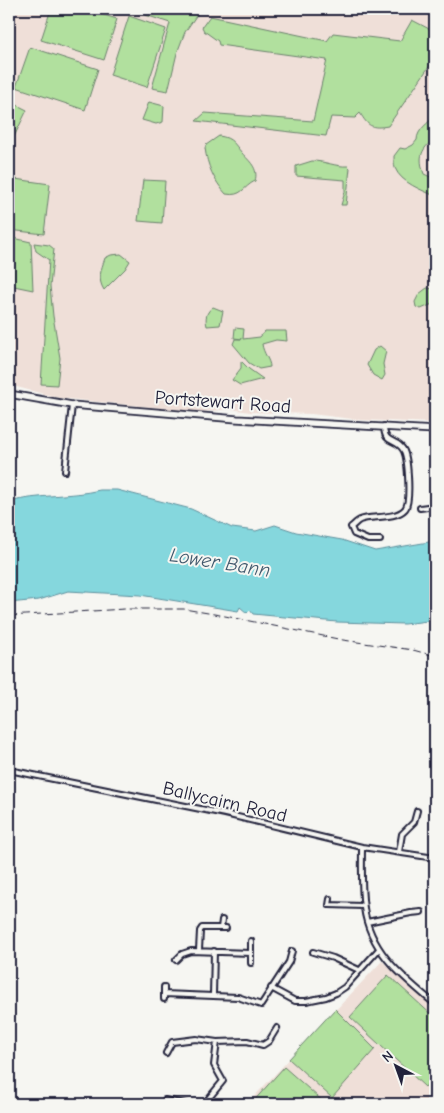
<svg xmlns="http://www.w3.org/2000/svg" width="444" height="1113" viewBox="0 0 444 1113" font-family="'Comic Neue',sans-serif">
<rect width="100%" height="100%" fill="#f6f6f2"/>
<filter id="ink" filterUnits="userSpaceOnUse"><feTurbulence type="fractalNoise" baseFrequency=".02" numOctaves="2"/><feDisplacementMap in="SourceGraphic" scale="10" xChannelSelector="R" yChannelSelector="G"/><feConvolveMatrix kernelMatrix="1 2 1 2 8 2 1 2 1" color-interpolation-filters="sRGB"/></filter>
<g filter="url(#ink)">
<path fill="#efdfd8" d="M9,9H435V423L361,420L311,414L250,412L230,409L201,412L59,398L9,385Z
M382,961L435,1008V1104H247Z"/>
<path fill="#b1e09e" stroke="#6a816c" d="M51,9H84L117,19L104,60L41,40Z
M127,9H194L198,13L185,32L177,53L168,91L152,88L170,23Z
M129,16L166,29L147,87L110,75Z
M210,16L327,41L333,33L400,41L412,20L435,32V58L388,126C371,129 368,126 360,113L355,118L331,117L326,136L196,121L205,113L313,121L327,60L219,45L218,41L204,31L202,27Z
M30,47L98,69L85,110L16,87Z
M9,101L27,110L9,147Z
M149,102L164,106L163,122L156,124L142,120Z
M435,116V138C421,150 418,156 424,174L435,179V196C422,190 401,183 395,168C394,165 394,160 394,156L400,148L405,149L413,145L417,140C417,130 428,123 435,116Z
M219,136C233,138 234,144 242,153C249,161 259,168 255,181C243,187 242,197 226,194C214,181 207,165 205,148L206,145Z
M312,161C325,161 336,167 348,166L350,168L346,205H341L345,192V180L296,176V166Z
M15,179L50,184L44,234L9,230Z
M143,180L165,181L162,223L138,221Z
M9,237L31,242L33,290L9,285Z
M34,243L49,245L54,249L50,286L53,316L60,358L57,385L41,384L49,260L36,251Z
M121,254L130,261L125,269L104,290C97,279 101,270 105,258L111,255Z
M427,288L435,289V303L421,309L416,307L415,302L419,294Z
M213,307L223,311L220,325L207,326C205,318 206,312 213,307Z
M235,328L244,329L243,339L260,337L265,331H286L287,341L276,340L262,344C263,353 270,360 270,367L259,369L249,363L233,344L235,339H242L234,338Z
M380,346L386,351L383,364L385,375L382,380L373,375L367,365L374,350Z
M241,361L249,369L263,379L240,385L232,380L241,368Z
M388,975L435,1018V1076L425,1087L350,1017Z
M335,1009L375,1049L332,1098L289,1059Z
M284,1067L326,1104H251Z"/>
<path fill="#85d7dd" stroke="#5d8f9c" d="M100,490H117L191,509L232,528L256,531L275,525L296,532L342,540L375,551L435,541V620L404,624L337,622L253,614L250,610L247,613L240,607L238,611L140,595L68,591L39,600L9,603V502C39,494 70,497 100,490Z"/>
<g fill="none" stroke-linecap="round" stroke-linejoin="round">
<defs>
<path id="street" d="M435,451V434
M65,471L72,405
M420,508L435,506
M380,540H368L354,534L351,527C354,525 357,521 360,520C370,515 395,520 405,509C411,502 408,460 404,451C397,437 384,446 384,426
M9,770L225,814L362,847L435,858
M434,776L435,775
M362,847C362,867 361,888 364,908C370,952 403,977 435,1004
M399,852L402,834L414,822L417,811
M330,899L329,905L363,906
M367,922L411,913L421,912
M221,928L222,920
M199,950L200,931L202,928H226
M313,952L333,958L359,970
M176,960L182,954L191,951L251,953
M251,963V941
M271,988L295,1001H306L326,997L336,993L345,987L379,949
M164,994L238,997L261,1005L289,962L292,951
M213,995L214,951
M164,999V987
M166,1053L172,1042L196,1039L217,1042
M165,1100L185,1104
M204,1104L223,1081L214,1065L217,1042L247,1041L263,1045L269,1041L277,1028"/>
<path id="primary" d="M9,394L72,405L237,419L435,430"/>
</defs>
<use href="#street" stroke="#22223b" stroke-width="8"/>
<use href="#primary" stroke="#22223b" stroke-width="9"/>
<use href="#street" stroke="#f6f6f2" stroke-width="4"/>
<use href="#primary" stroke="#f6f6f2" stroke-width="5.5"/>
<path stroke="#22223b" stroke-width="1" stroke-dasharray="8 4" stroke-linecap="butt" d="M9,616L125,609H184L220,615L343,640L413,650L435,656"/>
</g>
</g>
<g text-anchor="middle" stroke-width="4" stroke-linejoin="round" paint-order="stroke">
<g font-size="19" fill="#22223b" stroke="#f6f6f2">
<text transform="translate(223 401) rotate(4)" y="7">Portstewart Road</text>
<text transform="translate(225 801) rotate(13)" y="7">Ballycairn Road</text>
</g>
<g font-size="20" font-style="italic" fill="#40586c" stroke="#f6f6f2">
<text transform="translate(220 562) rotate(9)" y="7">Lower Bann</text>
</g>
</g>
<rect width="444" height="1113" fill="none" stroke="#f6f6f2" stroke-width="30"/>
<rect x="15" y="15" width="414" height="1083" fill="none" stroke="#22223b" stroke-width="2" filter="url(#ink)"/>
<g transform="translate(396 1066) rotate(319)" stroke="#f6f6f2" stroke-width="4" paint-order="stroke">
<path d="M0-4L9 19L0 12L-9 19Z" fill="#22223b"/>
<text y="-8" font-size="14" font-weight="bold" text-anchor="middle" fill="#22223b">N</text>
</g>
</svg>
